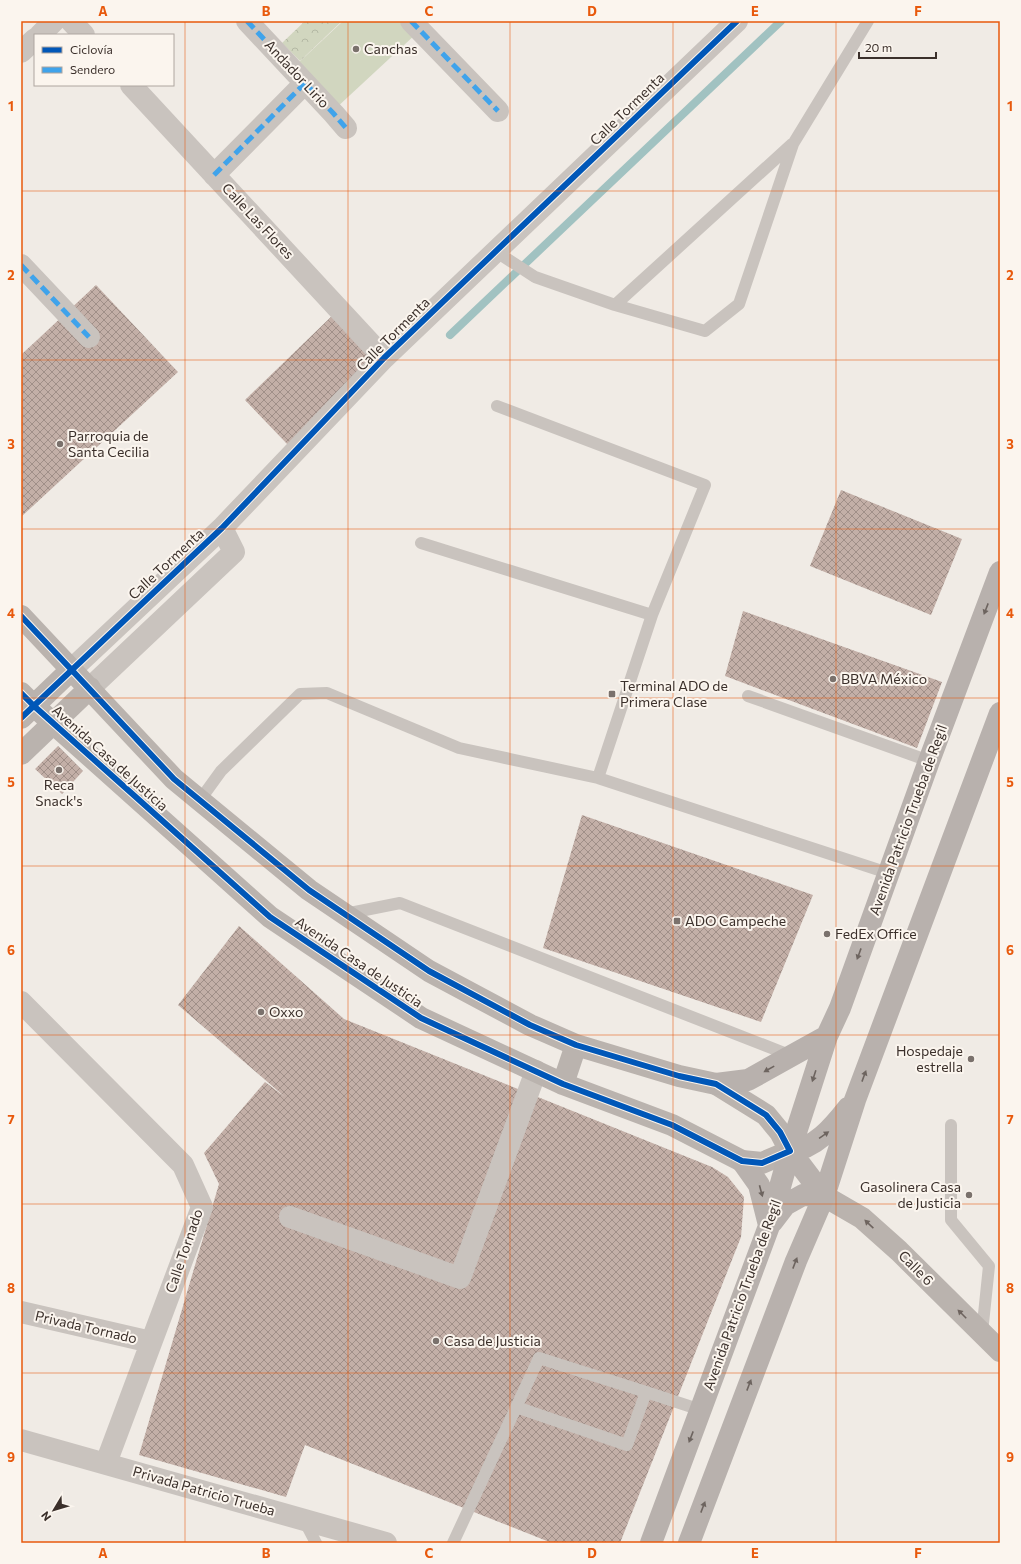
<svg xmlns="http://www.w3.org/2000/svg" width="1021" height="1564" viewBox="0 0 1021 1564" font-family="Commissioner,sans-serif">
<defs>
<pattern id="forest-crowns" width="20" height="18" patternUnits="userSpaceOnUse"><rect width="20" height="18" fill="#d1d6bf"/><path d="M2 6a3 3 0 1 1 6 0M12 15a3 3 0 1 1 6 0" fill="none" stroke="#b4b8a4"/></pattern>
<pattern id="building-cross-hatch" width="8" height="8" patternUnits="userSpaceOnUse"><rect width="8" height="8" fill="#c3afa7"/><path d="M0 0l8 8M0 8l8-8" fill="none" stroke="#a08f88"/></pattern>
</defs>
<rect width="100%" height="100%" fill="#f0ebe5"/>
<path fill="url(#forest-crowns)" d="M305,21H342L300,61L282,43Z"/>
<path fill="#d1d6bf" d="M343,21H406L417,33L335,109L295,66Z"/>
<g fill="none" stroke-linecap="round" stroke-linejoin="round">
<path stroke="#a1c2c1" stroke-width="8" d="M450,335L781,21"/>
</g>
<path fill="url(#building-cross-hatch)" d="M96,285L178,372L21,517V355Z
M334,314L377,358L289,446L245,400Z
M841,490L962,539L931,615L810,566Z
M743,611L942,682L917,748L725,676Z
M58,746L83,771L62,794L35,769Z
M582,815L813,895L761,1022L543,948Z
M239,926L344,1019L712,1167L728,1177L744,1197L741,1237L620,1543H552L305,1445L286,1497L139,1455L219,1184L204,1153L265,1082L285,1097L178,1005Z"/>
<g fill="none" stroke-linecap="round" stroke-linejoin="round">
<path stroke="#c9c3be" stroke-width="12" d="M495,251L535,277L615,305L705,331L739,304L793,144L868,21
M615,305L792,144
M497,406L705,485L652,615L598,778
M421,543L652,615
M748,696L929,761
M200,800L221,771L300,694L327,693L459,748L598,778L888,873
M345,914L400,903L792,1056
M951,1125V1220L989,1266L982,1333
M646,1392L701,1410
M304,1520L316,1543
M453,1543L539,1358L646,1392L627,1445L516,1407"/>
<path stroke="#c9c3be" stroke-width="22" d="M71,21L84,35
M247,21L334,114L346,128
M411,21L498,111
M40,35L54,21
M21,52L35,39
M131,85L384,358
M214,175L305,83
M21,265L89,337
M72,669L222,528L384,358L737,21
M90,688L234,552L222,528
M21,1002L183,1165L202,1207L106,1463
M290,1217L460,1278L536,1071
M21,1312L151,1342
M21,1440L386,1543"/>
<path stroke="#bab3ae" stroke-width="22" d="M21,616L174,779L309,890L429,971L530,1025L576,1045L679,1076L716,1084L766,1115L780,1132L790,1151L762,1163L742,1161L672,1125L563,1084L421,1018L270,917L34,706L21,693
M21,718L72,669
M21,754L90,688
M563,1084L576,1045
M824,1196L862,1218L899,1251L1000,1351"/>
<path stroke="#b8b1ad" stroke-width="22" d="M716,1084L748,1080L827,1036
M790,1151C815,1149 833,1127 848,1108
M790,1151L824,1196
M742,1161L759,1185L769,1225
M772,1222L785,1205L803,1195L824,1196
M651,1543L769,1226L790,1151L827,1036L840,1008L929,761L1000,572
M689,1543L796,1261L824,1196L855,1100L1000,713"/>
<path stroke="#3fa3eb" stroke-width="5" stroke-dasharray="10 5" stroke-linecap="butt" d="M247,21L334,114L346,128
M411,21L498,111
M214,175L305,83
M21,265L89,337"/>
<defs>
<path id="cycleway" d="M21,616L174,779L309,890L429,971L530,1025L576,1045L679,1076L716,1084L766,1115L780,1132L790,1151L762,1163L742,1161L672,1125L563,1084L421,1018L270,917L34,706L21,693
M21,718L222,528L384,358L737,21"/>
</defs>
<use href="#cycleway" stroke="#fbf5ee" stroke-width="8"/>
<use href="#cycleway" stroke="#0057b8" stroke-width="6"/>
</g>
<defs><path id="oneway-solid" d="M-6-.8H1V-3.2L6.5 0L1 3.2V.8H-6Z"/></defs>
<g fill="#6d645f">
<use href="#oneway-solid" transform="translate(986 609) rotate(111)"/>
<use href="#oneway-solid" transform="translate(859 954) rotate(110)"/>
<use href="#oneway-solid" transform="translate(769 1069) rotate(151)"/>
<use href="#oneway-solid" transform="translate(814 1076) rotate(108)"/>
<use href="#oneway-solid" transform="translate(864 1076) rotate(-70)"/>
<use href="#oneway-solid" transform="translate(824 1135) rotate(-35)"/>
<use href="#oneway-solid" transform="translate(761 1191) rotate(75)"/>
<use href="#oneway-solid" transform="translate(795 1263) rotate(-69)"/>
<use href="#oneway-solid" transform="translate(749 1385) rotate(-69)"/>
<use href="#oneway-solid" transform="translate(691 1437) rotate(111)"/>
<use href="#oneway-solid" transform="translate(703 1507) rotate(-69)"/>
</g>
<g fill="#6e645f">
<use href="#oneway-solid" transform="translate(869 1224) rotate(-137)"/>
<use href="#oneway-solid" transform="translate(962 1314) rotate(-135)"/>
</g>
<path fill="none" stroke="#e8590c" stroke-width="1" stroke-opacity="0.55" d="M185,21V1543M348,21V1543M510,21V1543M673,21V1543M836,21V1543M21,191H1000M21,360H1000M21,529H1000M21,698H1000M21,866H1000M21,1035H1000M21,1204H1000M21,1373H1000"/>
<g fill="#7a716c" stroke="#fbf5ee" stroke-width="1.5">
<circle cx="356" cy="49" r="4"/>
<circle cx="60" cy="444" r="4"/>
<circle cx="833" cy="679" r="4"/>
<rect x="608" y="690" width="8" height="8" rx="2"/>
<circle cx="59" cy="770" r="4"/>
<rect x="673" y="917" width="8" height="8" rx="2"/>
<circle cx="827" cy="934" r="4"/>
<circle cx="261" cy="1012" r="4"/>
<circle cx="971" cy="1059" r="4"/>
<circle cx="969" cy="1195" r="4"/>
<circle cx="436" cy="1341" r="4"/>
</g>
<g text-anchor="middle" stroke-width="4" stroke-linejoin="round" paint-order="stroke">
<g font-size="14" fill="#3b302b" stroke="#fbf5ee" text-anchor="start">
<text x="364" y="54">Canchas</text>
<text x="68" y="441">Parroquia de<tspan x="68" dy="16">Santa Cecilia</tspan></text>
<text x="841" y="684">BBVA México</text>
<text x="620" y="691">Terminal ADO de<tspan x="620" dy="16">Primera Clase</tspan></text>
<text x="59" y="790" text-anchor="middle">Reca<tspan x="59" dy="16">Snack's</tspan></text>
<text x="685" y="926">ADO Campeche</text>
<text x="835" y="939">FedEx Office</text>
<text x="269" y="1017">Oxxo</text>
<text x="963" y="1056" text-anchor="end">Hospedaje<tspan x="963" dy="16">estrella</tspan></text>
<text x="961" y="1192" text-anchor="end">Gasolinera Casa<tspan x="961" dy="16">de Justicia</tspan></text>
<text x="444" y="1346">Casa de Justicia</text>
</g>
<g font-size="14" fill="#3b302b" stroke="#fbf5ee">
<text transform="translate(297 74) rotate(47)" y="5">Andador Lirio</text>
<text transform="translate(627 109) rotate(-44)" y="5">Calle Tormenta</text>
<text transform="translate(258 221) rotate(47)" y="5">Calle Las Flores</text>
<text transform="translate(393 334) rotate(-45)" y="5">Calle Tormenta</text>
<text transform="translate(166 564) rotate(-43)" y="5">Calle Tormenta</text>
<text transform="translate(110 758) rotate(42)" y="5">Avenida Casa de Justicia</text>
<text transform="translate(908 820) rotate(-70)" y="5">Avenida Patricio Trueba de Regil</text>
<text transform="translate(359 962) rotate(34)" y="5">Avenida Casa de Justicia</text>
<text transform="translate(184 1251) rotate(-71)" y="5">Calle Tornado</text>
<text transform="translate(916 1268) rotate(45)" y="5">Calle 6</text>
<text transform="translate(742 1295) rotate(-70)" y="5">Avenida Patricio Trueba de Regil</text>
<text transform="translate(86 1327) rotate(13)" y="5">Privada Tornado</text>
<text transform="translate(204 1491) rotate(16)" y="5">Privada Patricio Trueba</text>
</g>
</g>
<rect width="1021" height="1564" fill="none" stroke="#fbf5ee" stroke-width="44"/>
<rect x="34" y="34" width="140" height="52" fill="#fbf5ee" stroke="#aea6a0"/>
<rect x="42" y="47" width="20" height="6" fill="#0057b8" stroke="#aea6a0"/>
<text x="70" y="54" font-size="12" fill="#3b302b">Ciclovía</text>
<rect x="42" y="67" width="20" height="6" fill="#3fa3eb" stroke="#aea6a0"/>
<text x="70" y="74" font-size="12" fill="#3b302b">Sendero</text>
<g transform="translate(54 1510) rotate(232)" stroke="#fbf5ee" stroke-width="3" paint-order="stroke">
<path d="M0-3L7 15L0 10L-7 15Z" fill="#3b302b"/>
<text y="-6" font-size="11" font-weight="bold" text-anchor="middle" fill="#3b302b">N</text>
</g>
<path d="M859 52v6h77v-6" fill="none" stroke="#3b302b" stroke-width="2"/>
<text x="865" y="52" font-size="12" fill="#3b302b" stroke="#fbf5ee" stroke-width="3" paint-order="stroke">20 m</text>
<rect x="22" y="22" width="977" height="1520" fill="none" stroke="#e8590c" stroke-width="1.5"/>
<g font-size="13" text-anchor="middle" font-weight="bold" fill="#e8590c">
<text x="103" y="16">A</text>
<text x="266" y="16">B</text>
<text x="429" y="16">C</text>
<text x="592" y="16">D</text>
<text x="755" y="16">E</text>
<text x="918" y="16">F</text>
<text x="11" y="111">1</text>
<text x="1010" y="111">1</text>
<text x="11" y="280">2</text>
<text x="1010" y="280">2</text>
<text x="11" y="449">3</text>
<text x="1010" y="449">3</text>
<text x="11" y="618">4</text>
<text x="1010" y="618">4</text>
<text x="11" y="787">5</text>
<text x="1010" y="787">5</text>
<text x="11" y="955">6</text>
<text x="1010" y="955">6</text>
<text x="11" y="1124">7</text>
<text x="1010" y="1124">7</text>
<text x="11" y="1293">8</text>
<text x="1010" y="1293">8</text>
<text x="11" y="1462">9</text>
<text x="1010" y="1462">9</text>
<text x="103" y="1558">A</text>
<text x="266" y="1558">B</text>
<text x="429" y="1558">C</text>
<text x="592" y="1558">D</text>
<text x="755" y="1558">E</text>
<text x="918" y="1558">F</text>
</g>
</svg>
